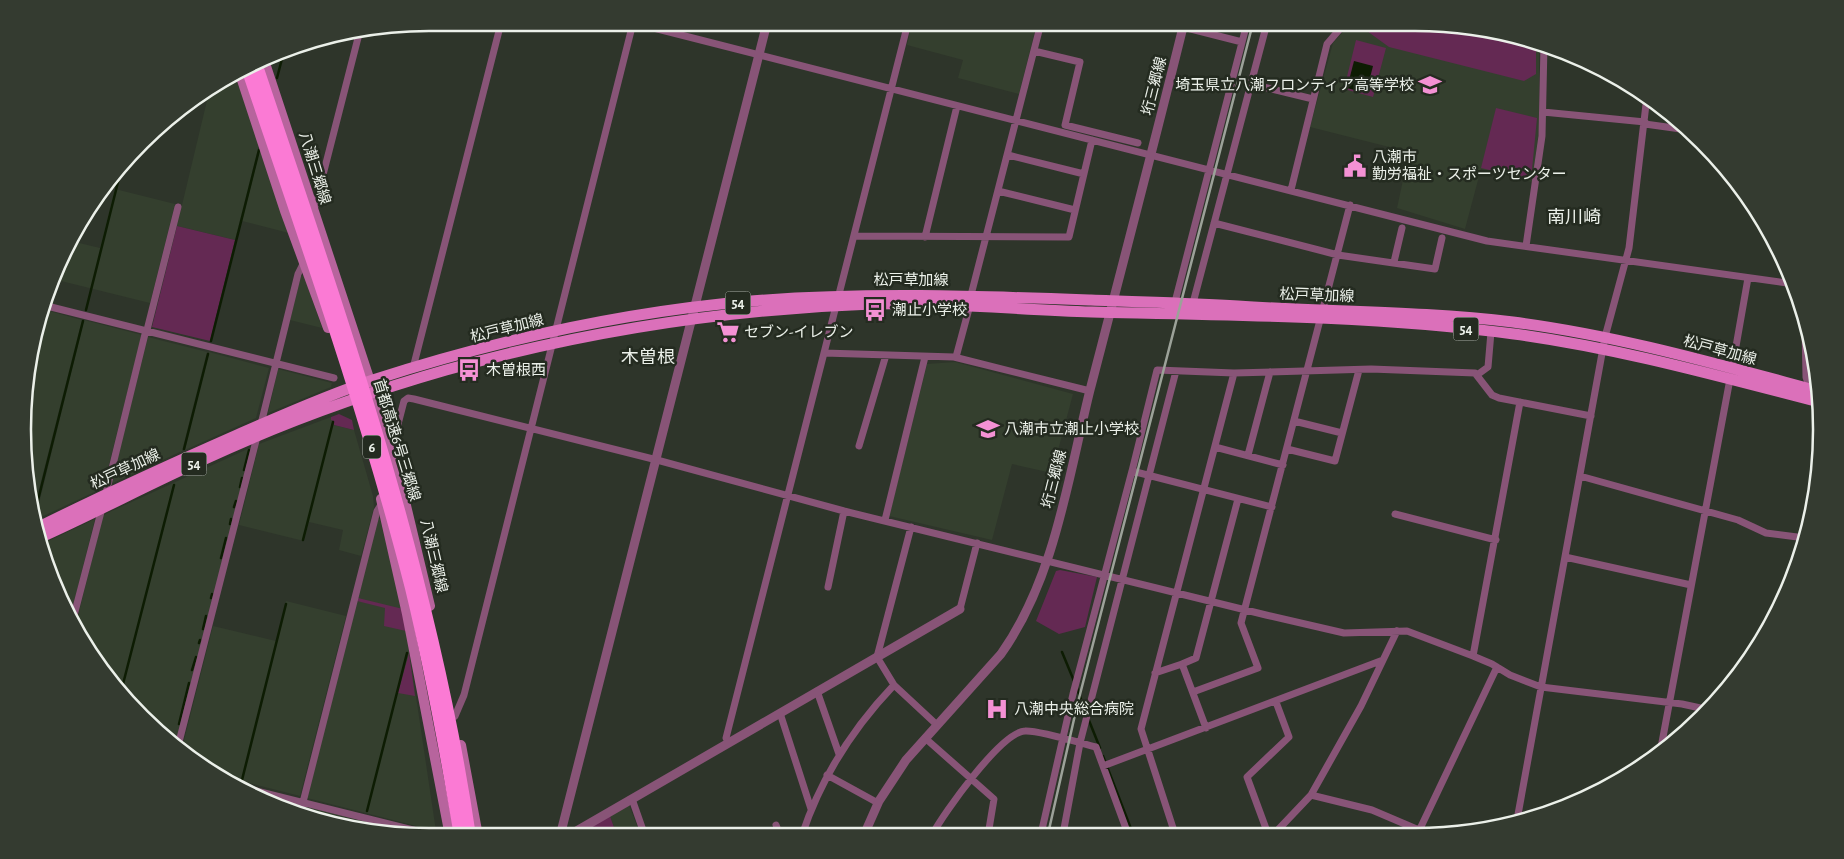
<svg xmlns="http://www.w3.org/2000/svg" width="1844" height="859" viewBox="0 0 1844 859" font-family="'Alegreya Sans','Noto Sans JP',sans-serif">
<rect width="100%" height="100%" fill="#2e352a"/>
<path fill="#343f2e" d="M912,23H1037L1019,94L958,78L963,60L907,45Z
M1351,23H1415L1494,30L1539,44V131L1532,182L1481,169L1465,229L1397,208L1409,152L1310,127L1333,43Z
M235,73L259,145L235,240L177,226L210,88Z
M260,149L289,233L242,221Z
M115,189L175,204L150,303L57,280L71,241L100,248Z
M304,275L322,328L290,320L301,276Z
M45,310L82,320L33,513L26,483L30,350Z
M84,320L142,335L103,488L35,520Z
M148,337L207,352L182,451L111,484Z
M209,352L269,368L256,418L185,450Z
M955,362L1073,394L1052,473L1012,464L992,540L889,516L927,364Z
M278,369L332,383L331,387L268,413Z
M331,417V420H335L334,425L354,430L373,496L374,507L361,556L339,550L343,530L309,522L304,541L239,525L259,444Z
M252,447L176,745L161,736L75,628L103,515Z
M95,519L70,618L44,560L40,545Z
M378,519H380L403,609L436,831L307,798Z
M286,601L346,616L300,796L230,778L182,748L213,626L276,641Z
M629,805L641,836H617L610,816Z
M304,806L419,835L350,829L302,814Z"/>
<path fill="#642953" d="M1356,23H1415L1494,30L1536,43V74L1524,81L1389,47Z
M1356,40L1386,48L1373,97L1344,89Z
M1496,108L1537,118L1531,180L1481,168Z
M177,226L235,240L210,341L152,327Z
M339,414L352,420L354,430L334,425V421L331,420V417Z
M1060,570L1097,577L1085,627L1059,634L1036,621L1056,571Z
M358,598L403,609L406,631L384,626L385,608L357,601Z
M409,653L415,696L398,693Z
M610,816L617,836H575Z"/>
<path fill="#0d1c03" d="M1354,61L1373,66L1366,93L1347,88Z"/>
<g fill="none" stroke-linecap="round" stroke-linejoin="round">
<path stroke="#0d1c03" stroke-width="2.5" d="M277,78L284,51
M86,310L120,174
M211,341L259,150
M184,449L208,354
M244,470L249,450
M240,487L242,478
M234,507L236,501
M34,516L83,321
M230,524L231,519
M303,540L333,422
M221,558L226,538
M211,598L212,594
M203,629L206,616
M199,643L200,640
M1062,652L1074,681
M192,670L196,657
M122,688L174,485
M1077,688L1085,711
M1088,718L1100,748
M179,724L189,683
M174,743L175,737
M1103,756L1133,834
M242,780L286,604
M367,811L407,653
M362,830L364,823"/>
<path stroke="#885477" stroke-width="7" d="M634,23L1487,241L1794,284
M1183,27L1242,42
M1034,51L1080,62L1065,125L1138,143
M1251,84L1313,99
M1543,112L1645,122
M1645,124L1688,130
M1008,155L1084,174
M1291,190L1327,44L1345,23
M998,191L1075,210
M314,210L359,34
M1214,223L1338,255L1435,269L1442,238
M855,236L1069,237L1092,140
M925,237L957,106
M1526,246L1542,136L1544,45
M1394,262L1402,228
M971,295L1041,23
M1175,302L1247,23
M1193,303L1267,23
M47,306L334,378
M147,330L178,207
M824,353L954,357L1090,391
M956,357L970,305
M413,368L501,23
M1732,369L1748,278
M1477,375L1488,367L1491,332
M1294,421L1342,433
M261,424L298,274L304,262
M859,446L886,355
M1215,447L1283,465
M1287,449L1335,461L1359,370
M391,451L404,401L408,398L414,399L657,460L844,511L1266,615L1344,633L1407,631L1473,656L1492,664L1510,675L1541,687L1682,704L1705,709
M1248,455L1270,372
M1580,476L1738,520L1766,533L1805,538
M105,497L146,330
M1272,507L1132,471L1157,370L1234,373L1371,369L1475,373L1492,395L1499,398L1591,416
M1395,514L1496,540
M885,520L925,357
M911,527L877,657L894,685L937,725
M1565,557L1691,585
M828,587L844,511
M960,609L977,543
M72,623L102,508
M1473,656L1520,402
M1182,664L1196,658L1238,499
M1155,673L1182,664L1206,728
M817,691L839,754
M1193,692L1258,668L1241,623L1350,205
M780,713L811,809
M455,716L464,695L633,23
M925,738L994,799L988,835
M729,743L726,738L908,23
M178,746L257,437
M1660,753L1730,379
M1103,766L1383,660
M827,775L878,803
M245,788L437,836
M1311,795L1372,810L1426,833
M632,799L645,836
M300,814L377,511L382,503
M1517,820L1605,337L1629,248L1647,96
M776,825L780,835
M1418,833L1497,667
M1041,834L1073,694L1132,471
M1063,834L1080,743L1176,371
M1175,834L1141,729L1234,373
M1268,834L1247,777L1289,737L1276,702
M1274,834L1311,795L1361,706L1397,631
M802,835C821,778 853,728 894,685
M932,835C944,813 1001,732 1025,731C1038,730 1081,743 1096,747L1128,834"/>
<path stroke="#885477" stroke-width="9" d="M1806,326L1807,377L1820,414
M864,835L879,801L906,760L1001,654C1055,578 1068,478 1090,390C1122,267 1154,145 1184,23
M560,836L767,23
M568,836L960,609"/>
<path stroke="#b7649d" stroke-width="10" d="M264,60L370,381L403,493L430,606
M239,71L285,211L328,328
M381,499L407,614L450,836
M461,745L478,836"/>
<path stroke="#db70ba" stroke-width="11" d="M37,528C103,495 169,465 237,435C281,416 327,395 373,380C494,341 623,312 751,301C865,292 977,296 1091,300C1140,302 1189,303 1238,306C1329,312 1422,311 1513,322C1616,335 1717,364 1818,391
M39,538C95,513 149,484 205,459C280,424 366,393 446,370C585,331 728,309 872,304C946,302 1019,310 1092,312C1232,315 1375,316 1514,334C1618,348 1718,376 1819,402"/>
<path stroke="#9ca299" stroke-width="2.5" d="M1048,834L1077,706L1253,23"/>
<path stroke="#fb7ad4" stroke-width="12" d="M256,63C341,317 431,570 470,836
M247,68C305,240 366,412 411,588C431,670 446,753 460,836"/>
</g>
<defs>
<symbol id="school-bare" viewBox="-9 -9 18 18"><path d="M0-5L7-2L0 1L-7-2ZM-4 1L0 2.5L4 1V4Q0 6-4 4Z" fill="#f491d4" stroke="#242b20" stroke-width="2.5" paint-order="stroke"/></symbol>
<symbol id="civic-bare" viewBox="-9 -9 18 18"><path d="M-.6-6.5H3V-4.5H.6V-3L4-1V1h2V6H-6V1h2V-1L-.6-3ZM-1.2 2.5V6h2.4V2.5Z" fill="#f491d4" stroke="#242b20" stroke-width="2.5" paint-order="stroke"/></symbol>
<symbol id="bus-bare" viewBox="-9 -9 18 18"><path d="M-5-6H5V4H4V6H2V4H-2V6H-4V4H-5ZM-3.5-4V0h7V-4ZM-3.5 1.2v1.5H-2V1.2ZM2 1.2v1.5H3.5V1.2Z" fill="#f491d4" stroke="#242b20" stroke-width="2.5" paint-order="stroke"/></symbol>
<symbol id="supermarket-bare" viewBox="-9 -9 18 18"><path d="M-6-5.5h2.5l.6 2H6L4.5 2H-2.5L-4.4-4H-6ZM-1.5 3.2a1.3 1.3 0 1 0 .1 0ZM3 3.2a1.3 1.3 0 1 0 .1 0Z" fill="#f491d4" stroke="#242b20" stroke-width="2.5" paint-order="stroke"/></symbol>
<symbol id="hospital-bare" viewBox="-9 -9 18 18"><path d="M-5-5h3v3.5h4V-5h3V5h-3V1.5h-4V5h-3Z" fill="#f491d4" stroke="#242b20" stroke-width="2.5" paint-order="stroke"/></symbol>
</defs>
<g fill-rule="evenodd">
<use href="#school-bare" x="1414" y="69" width="32" height="32"/>
<use href="#civic-bare" x="1339" y="150" width="32" height="32"/>
<use href="#bus-bare" x="859" y="294" width="32" height="32"/>
<use href="#supermarket-bare" x="712" y="316" width="32" height="32"/>
<use href="#bus-bare" x="453" y="354" width="32" height="32"/>
<use href="#school-bare" x="972" y="413" width="32" height="32"/>
<use href="#hospital-bare" x="981" y="693" width="32" height="32"/>
</g>
<g text-anchor="middle" stroke-width="5" stroke-linejoin="round" paint-order="stroke">
<g fill="#242b20" stroke="#afb5ad" stroke-width="1">
<rect x="725.5" y="291.5" width="25" height="23" rx="4"/>
<rect x="1453.5" y="317.5" width="25" height="23" rx="4"/>
<rect x="363" y="435.5" width="18" height="23" rx="4"/>
<rect x="181.5" y="452.5" width="25" height="23" rx="4"/>
</g>
<g font-size="14" font-weight="bold" fill="#ebf0e9">
<text x="738" y="308">54</text>
<text x="1466" y="334">54</text>
<text x="372" y="452">6</text>
<text x="194" y="469">54</text>
</g>
<g font-size="15" fill="#ebf0e9" stroke="#242b20" text-anchor="start">
<text x="1414" y="90" text-anchor="end">埼玉県立八潮フロンティア高等学校</text>
<text x="1372" y="162">八潮市<tspan x="1372" dy="17">勤労福祉・スポーツセンター</tspan></text>
<text x="892" y="315">潮止小学校</text>
<text x="744" y="337">セブン-イレブン</text>
<text x="486" y="375">木曽根西</text>
<text x="1004" y="434">八潮市立潮止小学校</text>
<text x="1014" y="714">八潮中央総合病院</text>
</g>
<g font-size="15" fill="#ebf0e9" stroke="#242b20">
<text transform="translate(1154 86) rotate(-76)" y="5">垳三郷線</text>
<text transform="translate(315 168) rotate(73)" y="5">八潮三郷線</text>
<text x="911" y="285">松戸草加線</text>
<text transform="translate(1317 295) rotate(2)" y="5">松戸草加線</text>
<text transform="translate(507 328) rotate(-14)" y="5">松戸草加線</text>
<text transform="translate(1720 350) rotate(15)" y="5">松戸草加線</text>
<text transform="translate(397 440) rotate(73)" y="5">首都高速6号三郷線</text>
<text transform="translate(125 469) rotate(-25)" y="5">松戸草加線</text>
<text transform="translate(1054 479) rotate(-76)" y="5">垳三郷線</text>
<text transform="translate(434 556) rotate(77)" y="5">八潮三郷線</text>
</g>
<g font-size="18" fill="#ebf0e9" stroke="#242b20">
<text x="1574" y="223">南川崎</text>
<text x="648" y="363">木曽根</text>
</g>
</g>
<path d="M0 0H1844V859H0ZM429 31H1415A398 398 0 0 1 1813 429V430A398 398 0 0 1 1415 828H429A398 398 0 0 1 31 430V429A398 398 0 0 1 429 31Z" fill="#343b30" fill-rule="evenodd"/>
<path fill="none" stroke="#ebf0e9" stroke-width="2.5" d="M429 31H1415A398 398 0 0 1 1813 429V430A398 398 0 0 1 1415 828H429A398 398 0 0 1 31 430V429A398 398 0 0 1 429 31Z"/>
</svg>
